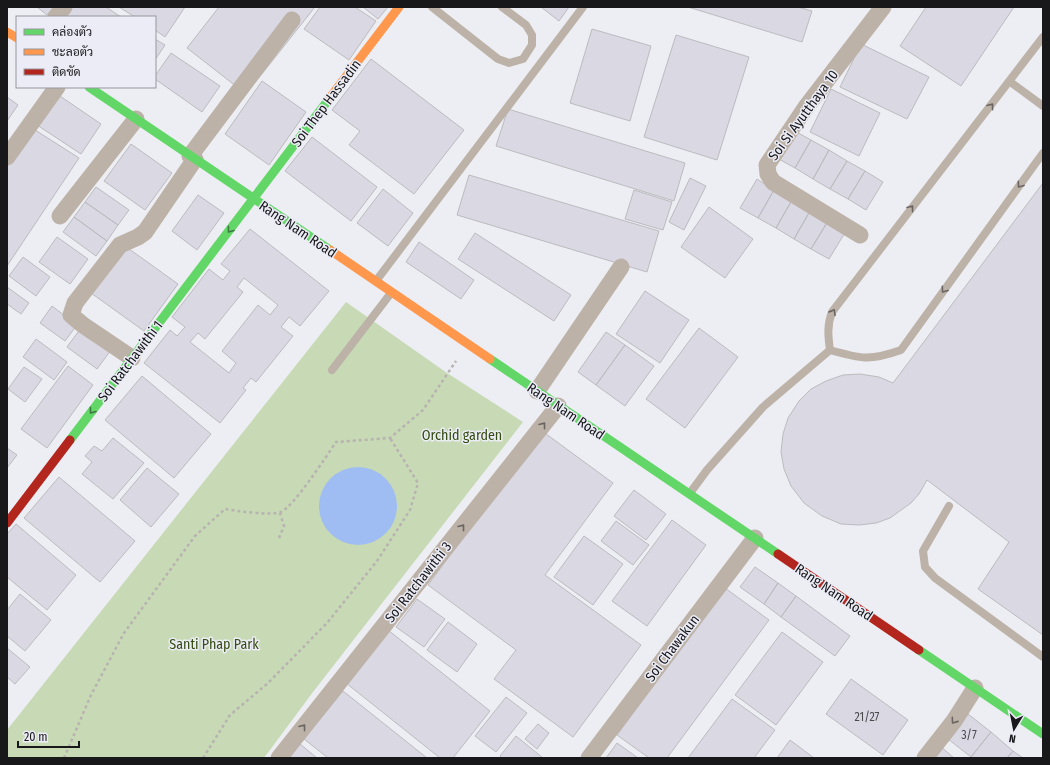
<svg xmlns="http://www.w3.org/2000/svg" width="1050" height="765" viewBox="0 0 1050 765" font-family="'Fira Sans Condensed',Sarabun,sans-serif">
<rect width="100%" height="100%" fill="#edeef3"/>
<path fill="#c7dab5" d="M346,302L447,373L523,422L313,692L264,758H7V730Z"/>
<path fill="#9fbdf2" d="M319 506a39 39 0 1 1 78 0a39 39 0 1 1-78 0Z"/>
<path fill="#d9d8e3" stroke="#bbbbbf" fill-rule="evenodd" d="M37,7H54L47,15Z
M72,7H106L121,17H66Z
M119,7H185L165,37L155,30V17H135Z
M219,7H315L246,94L187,48Z
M320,7H355L376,21L349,60L304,29Z
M363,7H388L378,19Z
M541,7H569L559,21Z
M688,7H798L812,11L802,42Z
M926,7H1014L961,86L900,46Z
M592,29L651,46L630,121L570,103Z
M676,35L749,57L717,160L644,137Z
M155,39L165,45L155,60Z
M861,44L929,77L907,119L840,87Z
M171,53L220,86L202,112L155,79V76Z
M371,59L464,130L414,194L349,145L360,131L332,110Z
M262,81L306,112L269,165L225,134Z
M831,89L880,113L859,156L810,132Z
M57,94L101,124L81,154L37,125Z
M7,97L18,105L7,121Z
M508,109L685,163L674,201L496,146Z
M32,128L79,158L7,266V165Z
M793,130L811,140L795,168L777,158Z
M312,137L377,187L351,221L285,171Z
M811,140L829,150L813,179L795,168Z
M131,144L172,173L145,210L104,181Z
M829,150L847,161L830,189L813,179Z
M847,161L865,171L848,199L830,189Z
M865,171L883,182L866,210L848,199Z
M469,175L659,231L647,272L457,215Z
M690,178L706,186L684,230L669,222Z
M757,179L774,190L758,218L740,208Z
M1043,183V635L978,589L1009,542L927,480L919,494L911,503L890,518L876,523L859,525L841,524L822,516L804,503L791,486L784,469L781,452L783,434L788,418L799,401L811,389L826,381L843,375L860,374L879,377L893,383Z
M96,187L129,210L118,225L85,202Z
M383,189L413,213L388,246L357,223Z
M634,190L672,202L663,230L625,219Z
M774,190L792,200L776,228L758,218Z
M198,195L224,213L197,250L172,231Z
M792,200L810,211L794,239L776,228Z
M85,202L118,225L107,241L74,217Z
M709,207L753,239L725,278L681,247Z
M810,211L828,221L811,249L794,239Z
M74,217L107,241L96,256L63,232Z
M828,221L846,231L829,259L811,249Z
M250,229L329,291L300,326L289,317L281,327L293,336L256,382L251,378L243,388L246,390L220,423L144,363L170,330L177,336L185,327L172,317L209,269L223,280L230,271L221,264ZM244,278L278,305L270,315L258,305L222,351L236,363L229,373L190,342L198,333L205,339L243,292L237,287Z
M475,233L571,295L554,321L458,259Z
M57,237L88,259L70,284L39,262Z
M419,242L474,280L461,299L406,262Z
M125,246L178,284L144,331L91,293Z
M23,257L50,277L36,296L9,276Z
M7,287L29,303L21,314L7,304Z
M645,291L689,320L660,363L616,334Z
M52,306L77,325L65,341L40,323Z
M81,328L111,350L97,369L67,347Z
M699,328L738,357L685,428L646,399Z
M606,332L625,345L596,385L578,372Z
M36,339L67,362L54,380L23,357Z
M625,345L654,366L625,406L596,385Z
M68,366L93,385L47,448L21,429Z
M24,367L42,379L25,402L8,389Z
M142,376L211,434L174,478L105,420Z
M542,431L613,483L545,575L641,645L573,737L494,679L516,650L428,585Z
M113,438L144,463L113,499L82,474L92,462L85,456L94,446L102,451Z
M7,448L17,455L7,468Z
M147,468L179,494L151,527L120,500Z
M59,477L135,541L100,582L24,518Z
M634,490L666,514L646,540L614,516Z
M672,520L706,545L647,626L612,601Z
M616,521L649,545L633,565L601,541Z
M16,524L76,575L47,610L7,577V534Z
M584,536L623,564L593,605L554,577Z
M755,567L778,583L764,604L740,587Z
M778,583L796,596L781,617L764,604Z
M725,588L769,620L667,758H649L617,735Z
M20,594L51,620L25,651L7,636V610Z
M796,596L850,636L835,656L781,617Z
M417,599L445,619L424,647L396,627Z
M448,622L477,644L457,672L427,650Z
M388,630L490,711L453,758H440L346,683Z
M782,632L823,662L776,725L735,695Z
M7,648L30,667L15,684L7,677Z
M851,679L908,720L883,755L826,714Z
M343,691L427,758H328L304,739Z
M506,697L527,713L496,752L475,736Z
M732,699L775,730L754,758H688Z
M968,714L991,732L971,757L948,739Z
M538,724L549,733L537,749L525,739Z
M991,732L1013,751L1007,758H972L971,757Z
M516,736L543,758H502L500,756Z
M790,740L814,758H777Z
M617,743L638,758H606Z
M300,744L317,758H289Z
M939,745L954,758H928Z
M1013,751L1023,758H1007Z"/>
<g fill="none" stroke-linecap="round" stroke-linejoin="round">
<path stroke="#b8b2b0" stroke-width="2.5" stroke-dasharray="3 3" stroke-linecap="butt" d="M279,538L284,526L280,513
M64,758L91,695L124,633L195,536L225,509C236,511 272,516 281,512C294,506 326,457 336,442L390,438L423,410L456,361
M203,758L230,715L267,684L327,623L377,561L410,510L418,483L390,438"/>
<path stroke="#bdb2a8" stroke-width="8" d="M432,7L498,59L509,63L523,59L532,45V35L526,25L502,7
M1009,81L1043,106
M376,281L583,7
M830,350C828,336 827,325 832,312L1043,37
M830,350C861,359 870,361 901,350L1043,153
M332,370L391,293
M690,493L707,470L763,407L830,350
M949,506L923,551L925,567L935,578L1043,657"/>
<path stroke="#bdb2a8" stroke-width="17" d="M56,17L64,7
M190,156L292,20
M7,157L57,87
M60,216L136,119
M860,235L773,182L768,174L767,165L806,107L883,7
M132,358L83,325L71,315L75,303L120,245L138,237L145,232L195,159
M537,391L621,267
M279,758L558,406
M589,758L755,538
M925,758L954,721L975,688"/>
<path stroke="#63d668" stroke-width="9" d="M89,87L330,250
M490,359L778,554
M70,440L329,99
M919,650L1043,734"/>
<path stroke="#ff974d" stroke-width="9" d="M7,32L17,38
M329,99L399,7
M330,250L490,359"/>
<path stroke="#b3261e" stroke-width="9" d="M7,523L70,440
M778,554L919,650"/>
</g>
<defs><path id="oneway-chevron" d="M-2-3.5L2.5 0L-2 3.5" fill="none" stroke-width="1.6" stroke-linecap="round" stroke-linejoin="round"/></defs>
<g stroke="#6a6562">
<use href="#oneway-chevron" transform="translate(991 106) rotate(-52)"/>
<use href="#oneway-chevron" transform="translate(1020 185) rotate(126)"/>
<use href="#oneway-chevron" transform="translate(911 208) rotate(-52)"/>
<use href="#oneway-chevron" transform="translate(944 290) rotate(126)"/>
<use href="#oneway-chevron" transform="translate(833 312) rotate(-61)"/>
<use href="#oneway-chevron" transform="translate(543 425) rotate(-52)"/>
<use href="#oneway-chevron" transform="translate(462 527) rotate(-52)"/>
<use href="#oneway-chevron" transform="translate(954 721) rotate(125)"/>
<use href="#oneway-chevron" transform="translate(303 727) rotate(-52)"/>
</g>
<g stroke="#3e7742">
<use href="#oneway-chevron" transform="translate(230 230) rotate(127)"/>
<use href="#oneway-chevron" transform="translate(92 411) rotate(127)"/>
</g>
<g text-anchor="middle" stroke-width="3" stroke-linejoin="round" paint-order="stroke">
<g font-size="12" fill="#4a4a4f">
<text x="867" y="721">21/27</text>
<text x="969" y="739">3/7</text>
</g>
<g font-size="14" fill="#18181b" stroke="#ebecf5">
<text transform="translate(326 103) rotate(-53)" y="5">Soi Thep Hassadin</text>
<text transform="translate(803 115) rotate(-54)" y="5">Soi Si Ayutthaya 10</text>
<text transform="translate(298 229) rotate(34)" y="5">Rang Nam Road</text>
<text transform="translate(130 361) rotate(-53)" y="5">Soi Ratchawithi 1</text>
<text transform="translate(566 411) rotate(34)" y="5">Rang Nam Road</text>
<text transform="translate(418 582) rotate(-52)" y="5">Soi Ratchawithi 3</text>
<text transform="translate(834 592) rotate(34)" y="5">Rang Nam Road</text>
<text transform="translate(672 648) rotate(-53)" y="5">Soi Chawakun</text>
</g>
<g font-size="14" fill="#344b11" stroke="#ebecf5">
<text x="462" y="440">Orchid garden</text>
<text x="214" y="649">Santi Phap Park</text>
</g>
</g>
<rect width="1050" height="765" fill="none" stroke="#18181b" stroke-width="16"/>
<rect x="16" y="16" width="140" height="72" fill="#ebecf5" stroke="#97979e"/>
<rect x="24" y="29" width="20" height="6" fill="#63d668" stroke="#97979e"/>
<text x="52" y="36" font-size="12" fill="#18181b">คล่องตัว</text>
<rect x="24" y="49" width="20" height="6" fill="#ff974d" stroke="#97979e"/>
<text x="52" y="56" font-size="12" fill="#18181b">ชะลอตัว</text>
<rect x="24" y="69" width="20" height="6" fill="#b3261e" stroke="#97979e"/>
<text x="52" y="76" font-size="12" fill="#18181b">ติดขัด</text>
<g transform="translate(1014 729) rotate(190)" stroke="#ebecf5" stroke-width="3" paint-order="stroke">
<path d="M0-3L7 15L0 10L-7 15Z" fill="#18181b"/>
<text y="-6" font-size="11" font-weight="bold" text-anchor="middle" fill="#18181b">N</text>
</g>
<path d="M18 741v6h61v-6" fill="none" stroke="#18181b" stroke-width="2"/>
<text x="24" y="741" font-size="12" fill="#18181b" stroke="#ebecf5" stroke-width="3" paint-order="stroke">20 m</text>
</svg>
